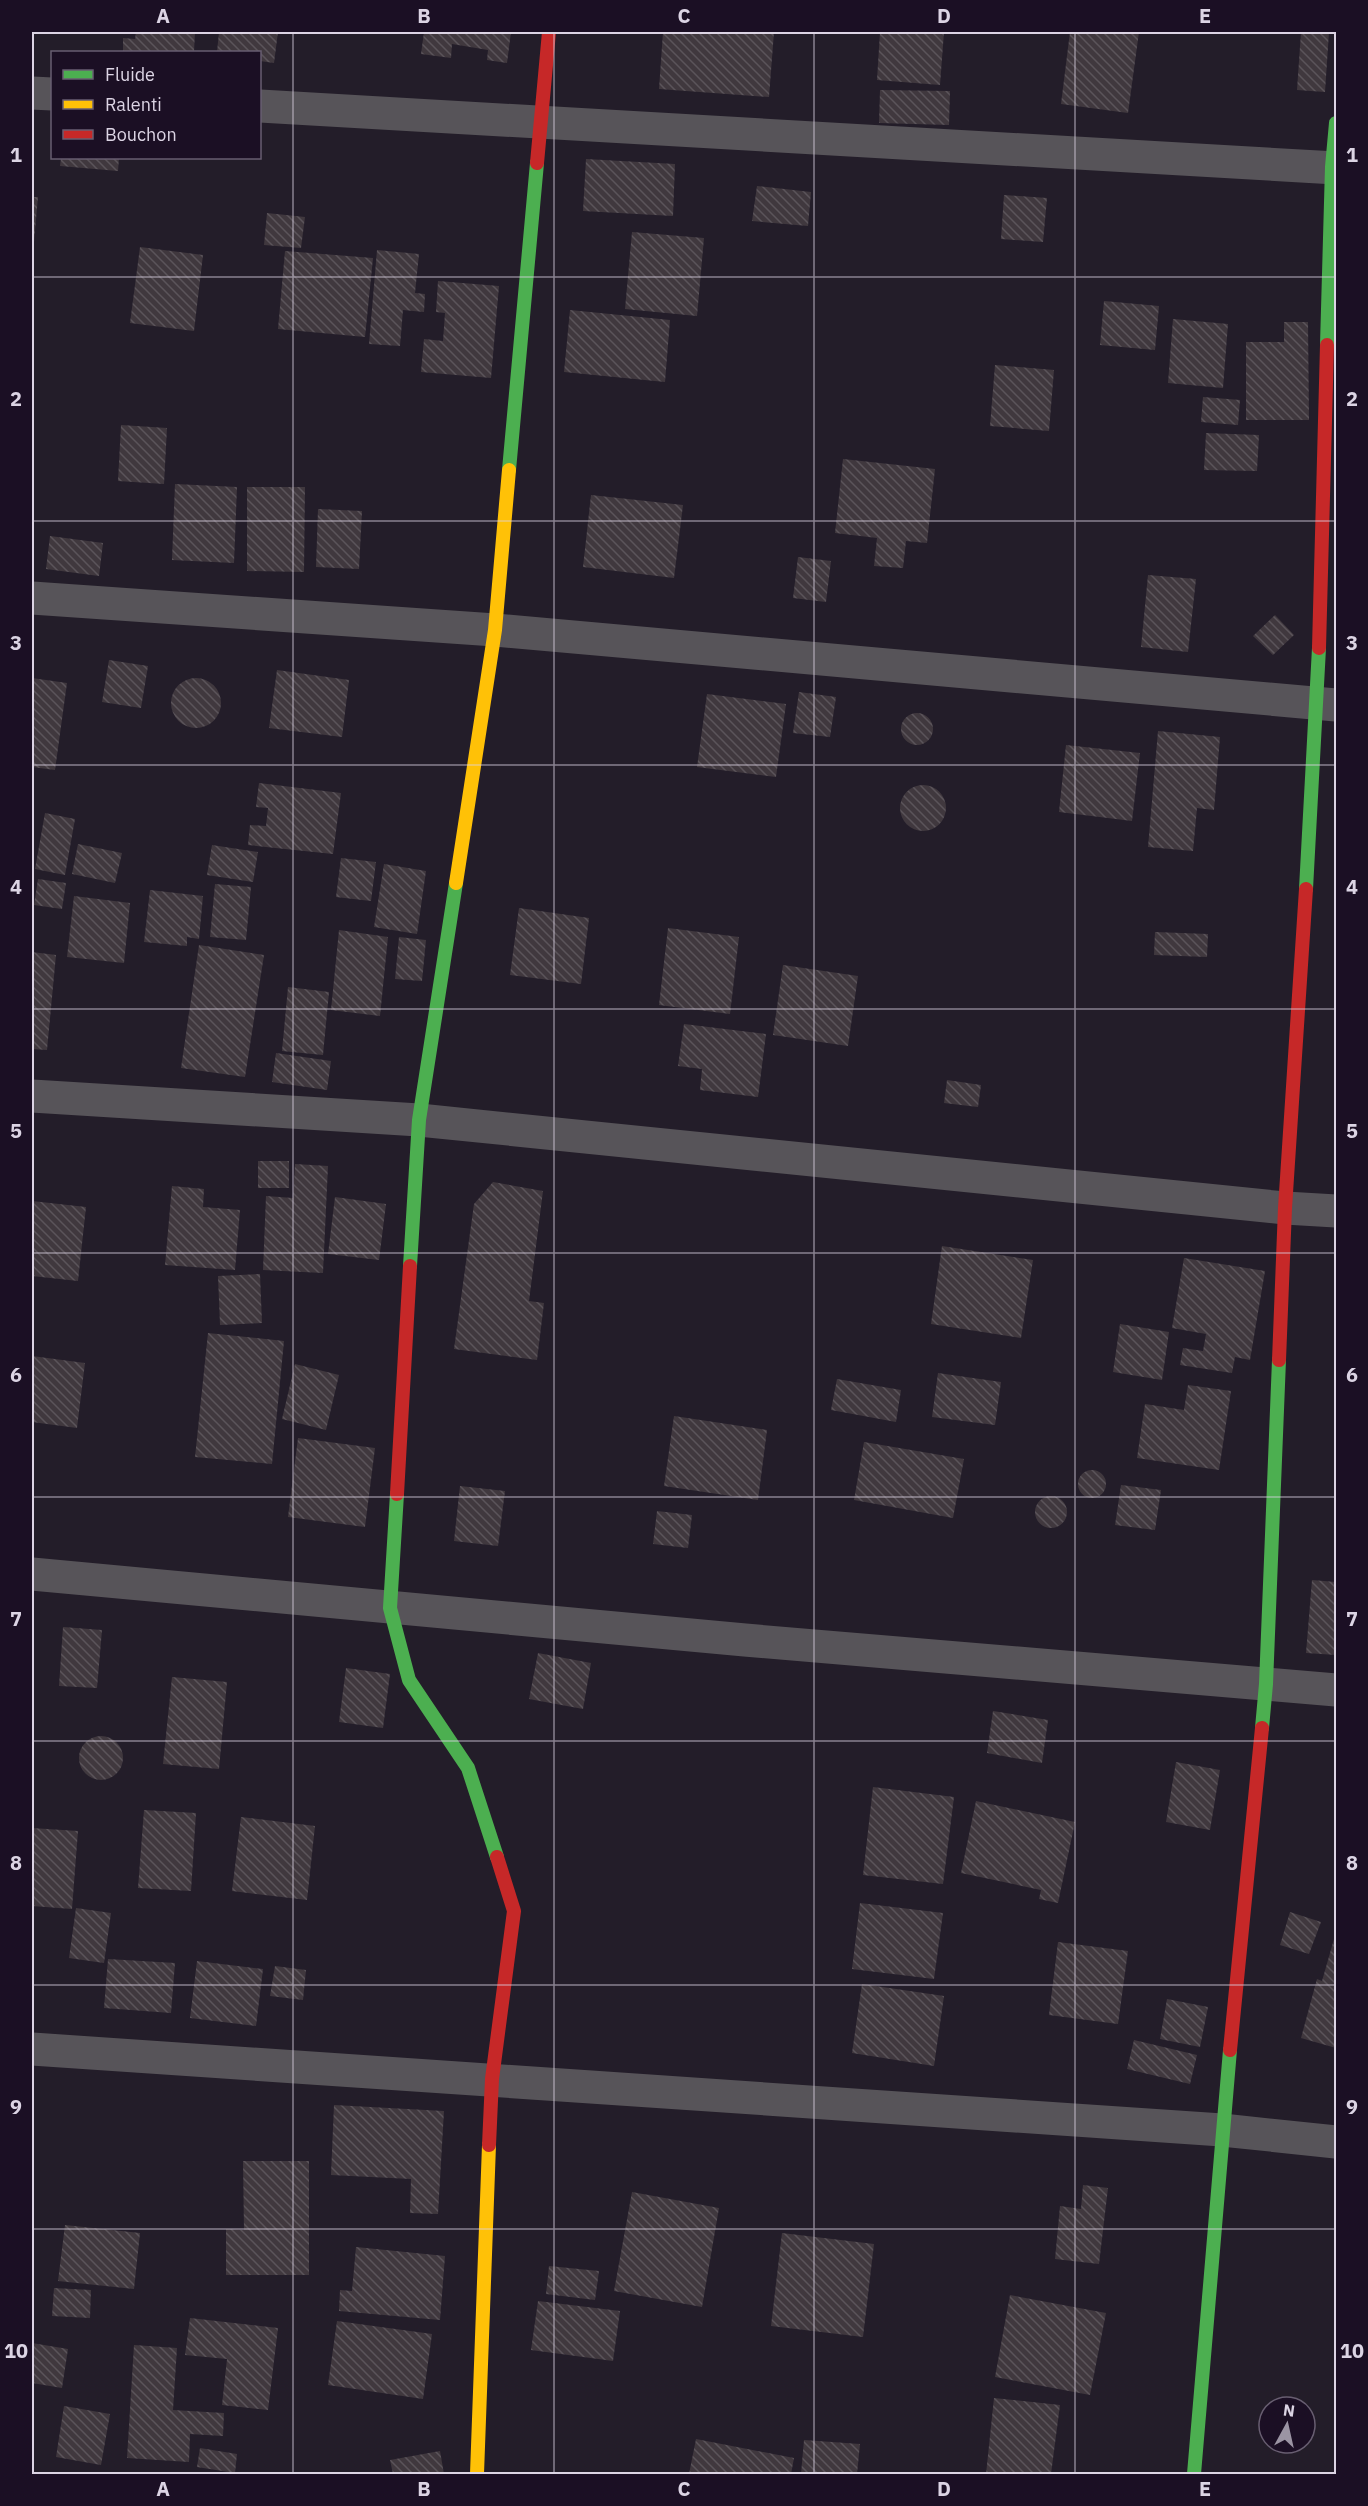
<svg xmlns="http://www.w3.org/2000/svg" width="1368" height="2506" viewBox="0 0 1368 2506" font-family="'IBM Plex Sans',sans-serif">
<defs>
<pattern id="building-back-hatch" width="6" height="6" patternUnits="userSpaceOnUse" patternTransform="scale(1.5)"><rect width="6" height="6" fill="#40383e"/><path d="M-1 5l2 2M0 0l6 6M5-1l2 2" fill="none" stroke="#5b545a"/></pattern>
</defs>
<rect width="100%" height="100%" fill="#231d29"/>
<path fill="url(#building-back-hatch)" d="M136,32H195L194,52H123V38L135,39Z
M219,32H278L274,63L260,61V52H217Z
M424,32H511L507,63L487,60L488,50L452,44L451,58L421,54Z
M663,32H774L769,97L659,89Z
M880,32H944L940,85L877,80Z
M1070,32H1139L1128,113L1061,104Z
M1301,32H1329L1325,92L1297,90Z
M880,90L950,91L949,125L879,123Z
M61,158H119L118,171L60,166Z
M586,159L675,164L673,216L583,211Z
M757,186L811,192L808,226L752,221Z
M1004,195L1047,198L1043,242L1001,239Z
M32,197H38L33,253H32Z
M267,213L305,217L301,248L264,245Z
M632,232L704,238L697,316L625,309Z
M140,247L203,255L194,331L130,323Z
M377,250L419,254L415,293L425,294L424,312L403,310L400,346L369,344Z
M285,251L373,258L365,337L278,329Z
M438,281L499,286L491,378L421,372L424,339L443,341L445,313L436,312Z
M1104,301L1159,306L1155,350L1100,345Z
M570,310L670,320L665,382L564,372Z
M1173,319L1228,324L1223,388L1168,383Z
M1284,322H1308L1309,420H1246V342H1284Z
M995,365L1054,370L1049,431L990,426Z
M1203,397L1240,400L1238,425L1201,422Z
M121,425L167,428L164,484L118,481Z
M1206,433L1259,435L1257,471L1204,470Z
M843,459L935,469L927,543L906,541L903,568L874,566L877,538L835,533Z
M175,484L237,487L234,563L172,560Z
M247,487H305L304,572L247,571Z
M591,495L683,505L674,578L583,567Z
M318,509L362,511L359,569L316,567Z
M50,536L103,543L99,576L46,569Z
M798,557L831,561L826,602L793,598Z
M1148,575L1196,579L1188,652L1141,647Z
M1275,615L1294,635L1273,655L1253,636Z
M109,660L148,666L141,708L102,702Z
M277,670L349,680L342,737L269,728Z
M32,678L67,683L55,770L32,767Z
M171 703a25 25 0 1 1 50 0a25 25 0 1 1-50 0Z
M799,692L836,697L830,737L793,733Z
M707,694L786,704L776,777L697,767Z
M901 729a16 16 0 1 1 32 0a16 16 0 1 1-32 0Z
M1158,731L1220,737L1214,810L1197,808L1193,851L1148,847Z
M1066,745L1140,753L1132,821L1059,812Z
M259,783L341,793L333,854L248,845L250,825L266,826L268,808L256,807Z
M900 808a23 23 0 1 1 46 0a23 23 0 1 1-46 0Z
M45,813L75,819L65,875L35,869Z
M78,844L122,853L115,883L72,874Z
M212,845L258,852L253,882L207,875Z
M341,858L376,862L371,901L336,897Z
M384,864L426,871L417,934L374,927Z
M38,879L66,883L62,909L34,905Z
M215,884L251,887L246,940L210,937Z
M150,890L203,896L199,939L187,937V946L144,942Z
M74,896L130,903L124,963L67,957Z
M519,908L589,918L581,984L510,975Z
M668,928L739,937L730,1014L659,1005Z
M339,930L388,937L380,1016L331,1010Z
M1155,932L1208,934L1207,957L1154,955Z
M399,937L426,940L422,981L395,979Z
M199,945L264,955L245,1077L181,1068Z
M32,952L56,955L47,1050L32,1049Z
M783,965L858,976L848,1046L773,1035Z
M288,987L329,992L323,1055L282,1051Z
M684,1024L766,1034L758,1097L700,1090L702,1069L678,1066Z
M276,1053L331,1061L327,1090L272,1082Z
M947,1080L981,1085L978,1107L944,1103Z
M258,1161H289V1188H258Z
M295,1164L328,1166L323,1273L263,1270L266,1196L293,1198Z
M493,1182L543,1191L529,1301L544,1303L537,1360L454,1349L474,1204Z
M172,1186L204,1189L203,1207L240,1210L235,1270L165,1265Z
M335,1197L386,1204L379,1260L328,1254Z
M32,1201L86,1207L78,1281L32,1276Z
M942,1246L1033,1260L1021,1338L931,1324Z
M1184,1258L1265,1271L1250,1360L1235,1357L1232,1373L1180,1365L1183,1348L1203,1351L1206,1334L1172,1328Z
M260,1274L262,1323L220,1325L218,1276Z
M1120,1324L1169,1332L1162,1380L1113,1372Z
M208,1333L284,1341L272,1464L195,1457Z
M32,1356L85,1363L77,1428L32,1422Z
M295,1364L339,1375L326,1430L282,1419Z
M938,1373L1001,1382L995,1425L932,1417Z
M837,1379L901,1390L896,1422L831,1410Z
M1188,1385L1231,1391L1219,1470L1137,1458L1145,1404L1184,1410Z
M674,1416L767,1430L758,1500L664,1486Z
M298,1438L375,1448L365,1527L288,1517Z
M864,1442L964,1459L953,1518L854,1500Z
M1078 1484a14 14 0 1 1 28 0a14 14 0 1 1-28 0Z
M1121,1485L1161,1490L1155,1530L1115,1525Z
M460,1486L505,1491L498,1546L454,1541Z
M1035 1512a16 16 0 1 1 32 0a16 16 0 1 1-32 0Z
M657,1511L692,1515L688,1548L653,1544Z
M1312,1580L1336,1582V1655L1306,1653Z
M63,1627L102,1630L97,1688L59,1686Z
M538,1653L591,1663L583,1709L529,1699Z
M346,1668L390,1674L383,1728L339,1722Z
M172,1677L227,1682L219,1769L163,1764Z
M993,1711L1048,1720L1042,1763L987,1753Z
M79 1758a22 22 0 1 1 44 0a22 22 0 1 1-44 0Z
M1176,1762L1220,1770L1210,1830L1166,1822Z
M873,1787L954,1797L943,1884L863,1875Z
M976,1801L1075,1822L1058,1903L1039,1899L1041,1890L961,1873Z
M144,1810L196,1813L191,1891L138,1888Z
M241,1817L315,1826L307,1900L232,1891Z
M32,1828L78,1831L72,1909L32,1906Z
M860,1903L943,1913L934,1979L852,1969Z
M76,1908L111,1913L104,1963L69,1958Z
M1290,1912L1321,1922L1309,1954L1280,1945Z
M1334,1939H1336V2048L1301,2038L1317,1979L1322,1981Z
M1058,1942L1128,1951L1118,2024L1049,2015Z
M108,1959L175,1963L171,2013L104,2008Z
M197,1961L263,1969L256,2026L190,2018Z
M275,1966L306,1970L303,2000L270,1996Z
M862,1984L944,1996L934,2066L852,2053Z
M1167,1999L1208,2007L1200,2047L1160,2039Z
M1134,2040L1197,2055L1190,2084L1127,2069Z
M334,2105L444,2111L438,2214L410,2213L411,2179L331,2175Z
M243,2161H309V2275H226V2229L244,2230Z
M1083,2185L1108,2188L1099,2264L1055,2259L1060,2206L1081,2209Z
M632,2192L719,2208L702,2307L614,2291Z
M65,2225L140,2233L134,2289L58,2281Z
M782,2233L874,2244L863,2337L771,2326Z
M356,2247L445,2256L440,2320L339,2311L340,2290L352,2291Z
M549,2266L599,2271L595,2300L546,2294Z
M54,2288L91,2290L90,2318L52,2316Z
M1010,2295L1106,2313L1090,2395L995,2377Z
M538,2301L620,2311L613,2361L531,2350Z
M190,2318L278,2328L268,2410L222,2405L227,2359L185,2355Z
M337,2321L432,2334L423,2399L328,2385Z
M32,2343L68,2349L62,2388L32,2383Z
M134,2345L177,2348L173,2410L224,2413L223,2436L190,2434L189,2462L127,2458Z
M994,2398L1060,2405L1051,2474H986Z
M64,2406L110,2414L101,2465L56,2457Z
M696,2439L794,2458L791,2474H689Z
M804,2440L860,2444L857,2474H801Z
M200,2448L237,2454L235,2473L197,2467Z
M440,2451L444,2474H393L390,2460Z"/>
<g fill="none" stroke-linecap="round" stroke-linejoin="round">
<path stroke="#575459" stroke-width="33" d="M32,93L52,94
M260,106L1336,168
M32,598L495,630L1336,705
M32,1096L419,1120L1285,1208L1336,1211
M32,1574L745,1640L1336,1690
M32,2049L1222,2130L1336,2142"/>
<path stroke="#4caf50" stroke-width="14" d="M1327,345L1332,167L1336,123
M509,470L537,163
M1306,889L1319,648
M410,1266L419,1120L456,883
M397,1494L390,1608L409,1680L468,1768L497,1857
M1262,1728L1266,1684L1279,1360
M1194,2474L1230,2050"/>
<path stroke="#ffc107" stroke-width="14" d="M456,883L495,630L509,470
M477,2474L489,2145"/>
<path stroke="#c62828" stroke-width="14" d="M537,163L549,32
M1319,648L1327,345
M1279,1360L1285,1208L1306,889
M397,1494L410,1266
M1230,2050L1262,1728
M489,2145L492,2079L514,1911L497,1857"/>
</g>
<path fill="none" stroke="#dcd4e4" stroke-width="1.5" stroke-opacity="0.55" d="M293,32V2474M554,32V2474M814,32V2474M1075,32V2474M32,277H1336M32,521H1336M32,765H1336M32,1009H1336M32,1253H1336M32,1497H1336M32,1741H1336M32,1985H1336M32,2229H1336"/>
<rect width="1368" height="2506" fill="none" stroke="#1b0f24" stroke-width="66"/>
<rect x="51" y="51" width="210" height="108" fill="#1b0f24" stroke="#685e71" stroke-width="1.5"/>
<rect x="63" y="70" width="30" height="9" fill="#4caf50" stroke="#685e71" stroke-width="1.5"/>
<text x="105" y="81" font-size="18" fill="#dcd4e4">Fluide</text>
<rect x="63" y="100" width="30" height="9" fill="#ffc107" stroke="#685e71" stroke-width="1.5"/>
<text x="105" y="111" font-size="18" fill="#dcd4e4">Ralenti</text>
<rect x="63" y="130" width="30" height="9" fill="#c62828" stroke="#685e71" stroke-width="1.5"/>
<text x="105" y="141" font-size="18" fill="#dcd4e4">Bouchon</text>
<g transform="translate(1287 2425) rotate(8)"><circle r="28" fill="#1b0f24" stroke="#685e71" stroke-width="1.5"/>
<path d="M0-4.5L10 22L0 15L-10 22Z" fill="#9b94a3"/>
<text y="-9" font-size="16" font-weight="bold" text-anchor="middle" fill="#dcd4e4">N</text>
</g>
<rect x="33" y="33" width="1302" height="2440" fill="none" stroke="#dcd4e4" stroke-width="2"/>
<g font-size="20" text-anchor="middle" font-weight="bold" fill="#dcd4e4">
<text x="163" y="23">A</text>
<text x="424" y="23">B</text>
<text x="684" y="23">C</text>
<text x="944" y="23">D</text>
<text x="1205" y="23">E</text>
<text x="16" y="162">1</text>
<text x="1352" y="162">1</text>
<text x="16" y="406">2</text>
<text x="1352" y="406">2</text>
<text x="16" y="650">3</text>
<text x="1352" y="650">3</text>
<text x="16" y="894">4</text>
<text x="1352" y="894">4</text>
<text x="16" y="1138">5</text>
<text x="1352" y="1138">5</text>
<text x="16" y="1382">6</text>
<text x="1352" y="1382">6</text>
<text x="16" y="1626">7</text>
<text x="1352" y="1626">7</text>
<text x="16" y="1870">8</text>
<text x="1352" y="1870">8</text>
<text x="16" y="2114">9</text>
<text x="1352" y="2114">9</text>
<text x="16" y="2358">10</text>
<text x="1352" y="2358">10</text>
<text x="163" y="2496">A</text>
<text x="424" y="2496">B</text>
<text x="684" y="2496">C</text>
<text x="944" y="2496">D</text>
<text x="1205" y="2496">E</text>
</g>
</svg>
